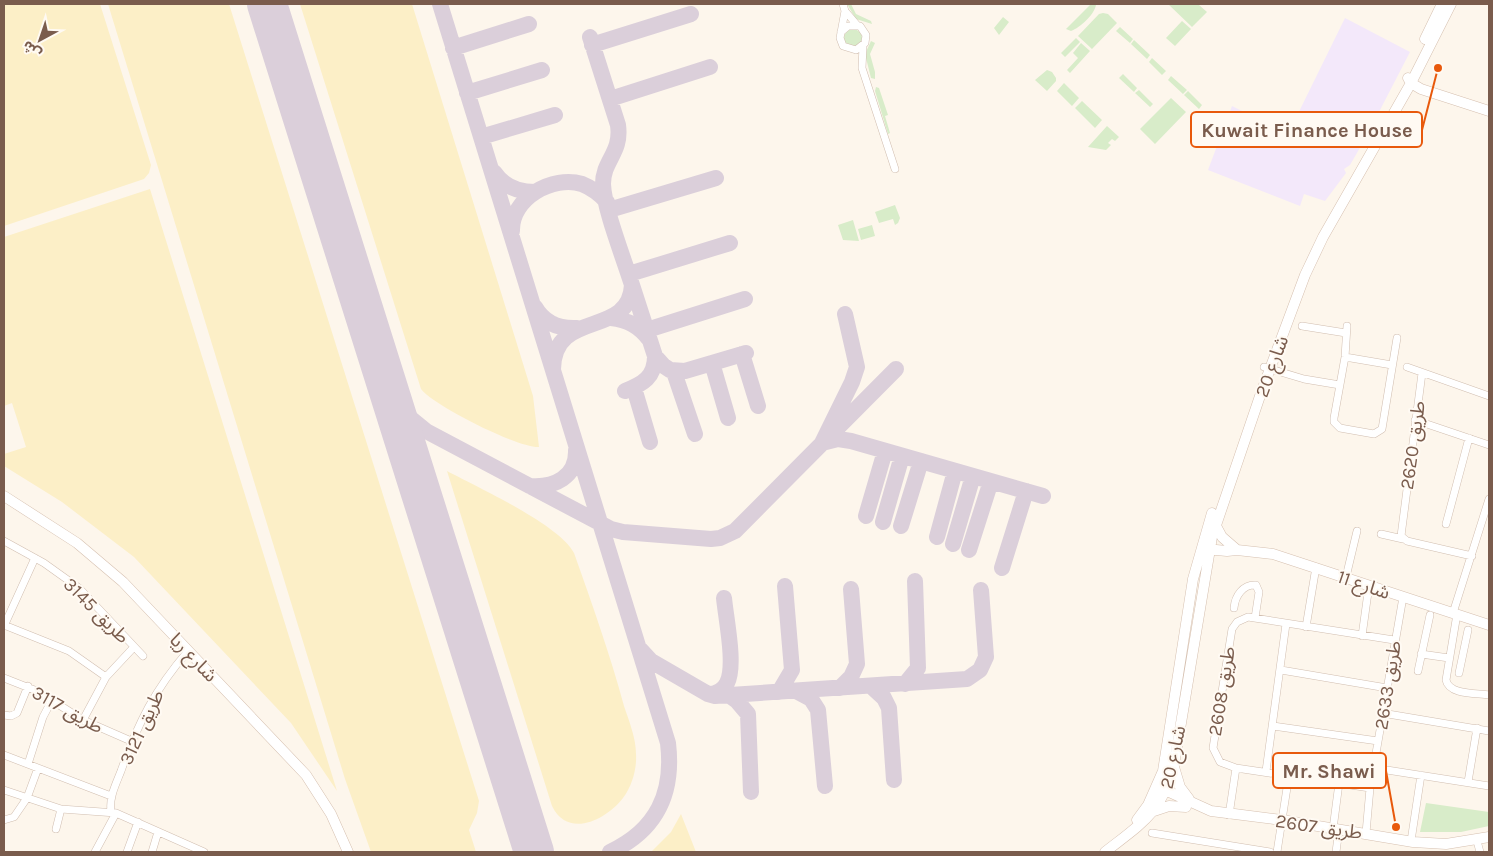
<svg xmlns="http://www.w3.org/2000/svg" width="1493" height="856" viewBox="0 0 1493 856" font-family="Karla,'Noto Sans Arabic',sans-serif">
<rect width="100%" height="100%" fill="#fdf6ec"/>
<path fill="#f3e8fa" d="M1345,18L1410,52L1365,139L1350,165L1344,169L1346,173L1325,201L1304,194L1300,206L1208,170L1232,106L1288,134Z"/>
<path fill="#d8ecc9" d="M847,4H851L856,14L871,21L872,24L856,19Z
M1091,4H1096C1096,13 1080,28 1071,31L1066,29Z
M1168,4L1199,5L1207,12L1192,27Z
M1103,13L1108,14L1117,23L1092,49L1078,36L1099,14Z
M1003,17L1009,22L999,35L994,28Z
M1182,21L1191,29L1175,46L1166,38Z
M1120,27L1133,39L1130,43L1116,31Z
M844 38a9 9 0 1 1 18 0a9 9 0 1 1-18 0Z
M1076,38L1080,42L1065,57L1061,53Z
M1134,40L1150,55L1147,59L1131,44Z
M871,41L875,43L870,54L875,72V79L871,78L865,54Z
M1081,43L1090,51L1070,73L1067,70L1078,58L1073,53Z
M1152,58L1166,71L1162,75L1149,62Z
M1047,70L1052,72L1056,78V81L1047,91L1035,80Z
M1123,74L1137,88L1134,92L1119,78Z
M1171,76L1187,90L1183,94L1168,80Z
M1064,83L1079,98L1072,106L1057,91Z
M876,87L879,88L888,115L885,116L890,133L888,134L875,91Z
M1139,90L1153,104L1150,107L1135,93Z
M1188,91L1202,105L1199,109L1184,95Z
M1171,98L1186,112L1155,144L1140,129Z
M1082,101L1102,120L1095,128L1075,108Z
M1107,126L1119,137L1115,141L1112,139L1108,143L1111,145L1106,150L1088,147Z
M895,205L900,218L898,223L895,225L893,219L879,223L875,212Z
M853,220L859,241L843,240L838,225Z
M872,225L875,236L861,240L858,229Z
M1426,803L1489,812V826L1461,832H1420Z"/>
<path fill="#fcefc7" d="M4,4H100L151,165L149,173L144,179L4,226Z
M108,4H229L479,801L477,813L469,830L476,852H371L345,779Z
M300,4H412L533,396L539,447C518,448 434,406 421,389Z
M150,189L337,791L291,723L134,557L62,502L4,466V454L26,447L12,403L4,406V237Z
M447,471C477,487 560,525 574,553C592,604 610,654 624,706C629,721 636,738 636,754C637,769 632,786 623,798C606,820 568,839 552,806Z
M681,814L696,852H651L671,832Z"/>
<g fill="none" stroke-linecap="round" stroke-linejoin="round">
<path stroke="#dbcfda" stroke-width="16" d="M440,4L668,743C674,793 657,830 610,852
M590,37L618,125C622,153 603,160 603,184C604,209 624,259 632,285
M592,45L691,14
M453,48L529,24
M467,93L542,70
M610,99L710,67
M481,137L555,115
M494,172C504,187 518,192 535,192
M609,210L716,178
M512,231C511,198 553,175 582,184C592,188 600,194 607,202
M629,274L730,243
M535,307C544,323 559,329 577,328
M845,314L857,367L852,382L822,443L838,439L851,441L1043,496
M611,318C628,320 639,326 649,339
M647,330L745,299
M742,354L758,406
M712,363L728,418
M553,369C554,308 629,339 632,285L655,356L664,366L670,370L685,371L746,353
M675,375L695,434
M387,387L404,413L426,431L611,529L623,532L711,539L720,538L735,531L896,369
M634,388L650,442
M625,391C643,384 655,377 655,356
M530,486C554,488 577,477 576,450
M866,516L885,451
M883,522L902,456
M901,526L921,461
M937,537L955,471
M953,544L973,476
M969,550L991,481
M1002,568L1026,491
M639,648L651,661L708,694L715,696L967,679L980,670L986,657L981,590
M905,684L918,668L915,581
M871,686L884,698L889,708L894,780
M840,688L851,677L857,664L851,589
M796,691L811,699L818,710L825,786
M779,692L792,670L785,586
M708,694C716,694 723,691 727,683C736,666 726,619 724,598
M730,696L737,701L748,714L751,792
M531,843L540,852"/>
<path stroke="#dbcfda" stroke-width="40" d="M267,4L534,852"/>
<defs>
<path id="street" d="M843,4L845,11L857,25
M841,32L848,26H860L866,35L865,43L856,50L843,46L840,38L845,11
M863,46L862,68L895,169
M1302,326L1346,333
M1347,326L1345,357L1334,418V422L1340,428L1374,434L1382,429L1397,338
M1345,357L1392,365
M1264,367L1304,379L1340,385
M1407,367L1489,396
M1422,373L1401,536L1407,541L1472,556
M1415,420L1489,445
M1446,524L1469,438
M1381,534L1403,539
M4,541L44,563L79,588L143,656
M1346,577L1357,531
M1234,608C1235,596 1243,584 1256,585L1259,592L1255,618
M1453,613L1489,499
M1457,614L1446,680C1449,695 1476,693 1489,695
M4,625L69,651L106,677
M4,626L35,558
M1306,627L1316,567
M1362,636L1369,585
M1421,654L1449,658
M1281,670L1387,688
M1418,671L1430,615
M1459,673L1468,630
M4,678L37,691L83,720L131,741
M1382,713L1489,731
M4,715L11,716L17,713L28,686
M83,720L106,677L134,647
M1273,726L1378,741
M4,755L111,796
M28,764L43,717L52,700
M1374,768L1489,786
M1266,771L1286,624
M1468,782L1477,728
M1370,788L1236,768L1220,762L1213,748L1232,629L1237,622L1248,617L1394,640
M4,790L61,809L116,813L204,852
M111,811C109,797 116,784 121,771C138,723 155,689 188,651
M1229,815L1236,768
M4,820L14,817L27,798L38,768
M56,829L61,809
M1333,829L1339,783
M1152,833L1270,852
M1366,833L1370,788L1403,597
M1411,841L1421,775
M1477,841L1480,852
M95,852L116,813
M127,852L138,822
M152,852L158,832
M1277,852L1289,775
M1336,852L1339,829"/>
<path id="secondary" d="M1425,39L1442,4
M1408,78L1411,83L1421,89L1489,111
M4,496L77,543L123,582L306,775L331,814L348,852
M1215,524L1222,537L1237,550
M1205,549L1227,551L1237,550L1273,554L1489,625
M1174,767L1180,787L1189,799
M1161,791H1167L1211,811L1282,820L1413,842L1446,844L1489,837
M1154,811L1169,806L1186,807
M1137,820L1148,805L1163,771L1193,579L1212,513
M1105,852C1142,823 1162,813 1174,765L1212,537L1261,393L1305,275L1323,237L1411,83L1451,4"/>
</defs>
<use href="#street" stroke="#d1beb0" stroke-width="8"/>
<use href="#secondary" stroke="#d6c0b0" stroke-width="11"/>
<use href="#street" stroke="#fff" stroke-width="7"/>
<use href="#secondary" stroke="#fff" stroke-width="10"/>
</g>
<g text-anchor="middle" stroke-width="4" stroke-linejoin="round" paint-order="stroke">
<g font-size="19" fill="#7a5c4d" stroke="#fffaf3">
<text transform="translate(1271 366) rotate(-70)" y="7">شارع 20</text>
<text transform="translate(1412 445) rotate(-82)" y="7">طريق 2620</text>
<text transform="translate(1364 584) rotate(19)" y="7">شارع 11</text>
<text transform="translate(97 610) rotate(45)" y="7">طريق 3145</text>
<text transform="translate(194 657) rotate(46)" y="7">شارع ريا</text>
<text transform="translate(1387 685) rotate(-81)" y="7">طريق 2633</text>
<text transform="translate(1221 691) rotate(-81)" y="7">طريق 2608</text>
<text transform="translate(68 709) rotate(29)" y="7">طريق 3117</text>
<text transform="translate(141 727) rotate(-65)" y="7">طريق 3121</text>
<text transform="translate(1172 757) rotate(-78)" y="7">شارع 20</text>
<text transform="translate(1319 826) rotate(8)" y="7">طريق 2607</text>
</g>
</g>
<path fill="none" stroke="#e8590c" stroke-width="2" d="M1438 68L1422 130M1396 827L1386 771"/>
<g fill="#e8590c" stroke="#fffaf3" stroke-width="2">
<circle cx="1438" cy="68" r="5"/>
<circle cx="1396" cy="827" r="5"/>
</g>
<g fill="#fffaf3" stroke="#e8590c" stroke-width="2">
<rect x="1191" y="112" width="231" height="35" rx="5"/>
<rect x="1273" y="753" width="113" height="35" rx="5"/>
</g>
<g font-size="20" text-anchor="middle" font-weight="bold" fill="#7a5c4d">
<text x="1307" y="137">Kuwait Finance House</text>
<text x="1329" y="778">Mr. Shawi</text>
</g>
<rect width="1493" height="856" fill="none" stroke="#7a5c4d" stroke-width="10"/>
<g transform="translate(40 40) rotate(220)" stroke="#fffaf3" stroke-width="4" paint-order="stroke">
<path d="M0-4L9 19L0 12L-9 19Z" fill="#7a5c4d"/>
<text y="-8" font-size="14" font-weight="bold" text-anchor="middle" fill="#7a5c4d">ش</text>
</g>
</svg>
